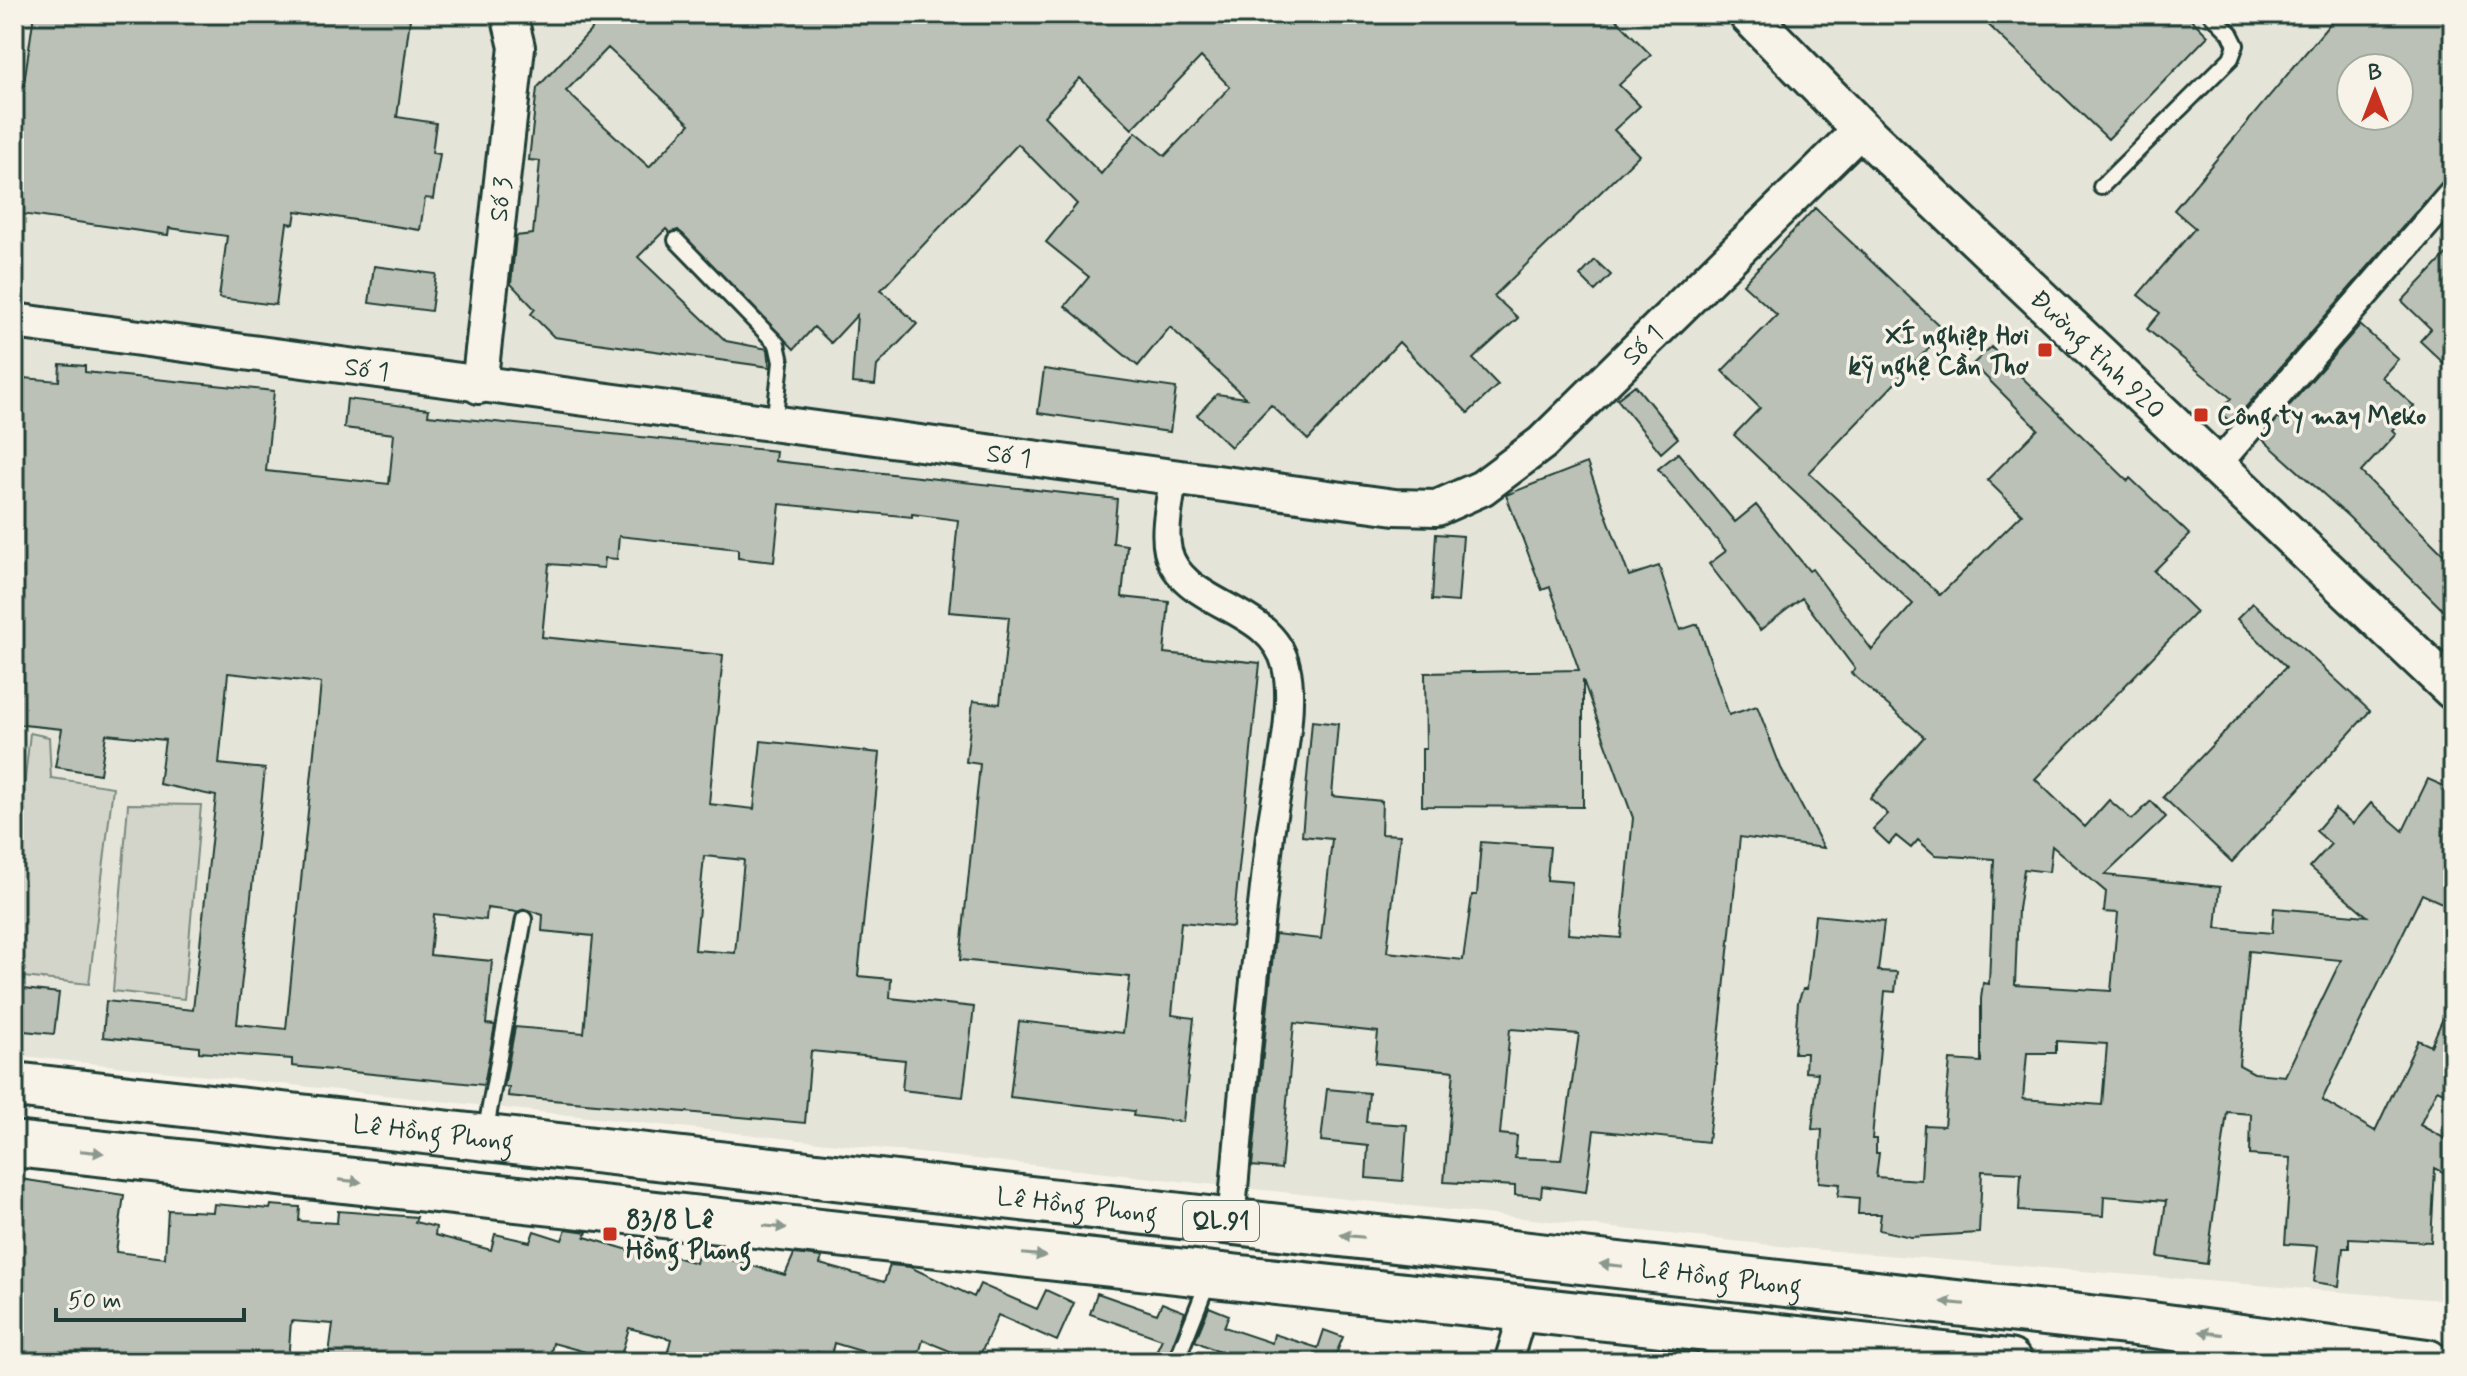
<svg xmlns="http://www.w3.org/2000/svg" width="2467" height="1376" viewBox="0 0 2467 1376" font-family="Mynerve,sans-serif">
<rect width="100%" height="100%" fill="#f7f3e8"/>
<filter id="ink" filterUnits="userSpaceOnUse"><feTurbulence type="fractalNoise" baseFrequency=".0125" numOctaves="2"/><feDisplacementMap in="SourceGraphic" scale="16" xChannelSelector="R" yChannelSelector="G"/><feConvolveMatrix kernelMatrix="1 2 1 2 8 2 1 2 1" color-interpolation-filters="sRGB"/></filter>
<g filter="url(#ink)">
<path fill="#e5e4d9" fill-rule="evenodd" d="M14,14H2453V1301L1799,1248L14,1055ZM2351,68H2399V116H2351Z"/>
<path fill="#d3d5ca" stroke="#79897f" stroke-width="2" d="M30,733L49,737L51,778L113,787L89,984L14,976V879Z
M128,804L201,805L184,999L113,991Z"/>
<path fill="#bbc1b6" stroke="#1f3d34" stroke-width="2" fill-rule="evenodd" d="M34,14H385L410,19L397,117L436,123L432,153L440,154L433,199L425,198L420,230L296,211L294,224L287,223L276,305L219,298L227,236L169,228L168,235L14,213V152Z
M606,14H1611L1651,55L1619,85L1640,106L1614,130L1639,155L1494,296L1518,318L1473,359L1498,385L1468,413L1399,342L1308,440L1271,405L1231,447L1197,415L1217,394L1246,398L1170,327L1138,366L1065,306L1089,277L1046,242L1077,204L1018,144L881,290L917,324L877,366L875,385L852,383L857,315L831,343L814,327L794,349L678,230L670,233L666,229L638,257L726,341L768,349L770,367L554,337L531,314L535,309L511,284L516,236L533,234L540,161L529,160L537,88ZM608,48L690,124L649,167L566,91ZM1201,57L1230,87L1165,156L1136,132L1101,174L1044,116L1080,78L1132,129Z
M1977,14H2186L2208,36L2108,139Z
M2338,14H2453V177L2441,183L2232,423L2219,412L2231,398L2147,329L2160,313L2138,295L2195,228L2174,210ZM2351,68H2399V116H2351Z
M1815,208L1945,331L1809,473L1940,595L2022,514L1987,480L2038,429L1973,364L1991,347L2128,481L2130,478L2190,535L2154,571L2196,612L2035,779L2085,827L2109,800L2132,820L2151,801L2166,817L2105,875L2220,887L2216,928L2272,933L2274,908L2367,916L2310,867L2331,844L2316,831L2335,809L2353,824L2371,803L2403,831L2428,779L2453,790V908L2422,894L2322,1100L2375,1131L2418,1040L2431,1046L2453,995V1096L2437,1089L2420,1125L2453,1143V1177L2435,1168L2431,1242L2349,1238V1248H2343L2339,1286L2314,1282L2318,1246L2285,1244L2291,1158L2250,1155L2251,1114L2227,1112L2207,1264L2158,1257L2166,1201L2104,1196L2103,1216L2019,1211L2021,1173L1982,1171L1979,1233L1911,1237L1879,1230L1881,1214H1858L1859,1198L1838,1196L1840,1184L1819,1182L1822,1130L1812,1129L1818,1073L1805,1072L1806,1053H1794L1798,1002L1803,989H1807L1815,915L1884,922L1878,971L1897,972L1895,992L1885,991L1872,1139H1876V1153H1879L1876,1177L1921,1180L1924,1125L1944,1126L1950,1060L1981,1062V999L1983,983L1989,984L1994,859L1935,855L1918,840L1911,848L1896,836L1889,844L1873,829L1888,814L1870,798L1924,737L1851,673L1855,669L1802,598L1760,630L1709,564L1726,551L1658,469L1678,453L1735,522L1756,505L1809,571L1812,569L1872,650L1913,604L1734,435L1760,408L1722,371L1777,315L1743,284ZM2052,846L2106,892L2104,912L2118,913L2111,991L2015,985L2018,909L2024,869L2049,872ZM2249,951L2341,960L2285,1076L2254,1073L2239,1065ZM2056,1041L2107,1044L2102,1105L2023,1099L2027,1053H2056Z
M2453,248V372L2420,341L2431,329L2402,301Z
M1595,260L1611,275L1595,291L1580,276Z
M374,266L436,274L431,311L369,303Z
M2360,325L2398,359L2382,377L2414,406L2392,430L2396,434L2361,472L2453,564V620L2349,517L2261,438Z
M60,364L85,366V372L274,391L266,471L389,484L394,434L344,428L347,399L429,409L428,415L776,451L775,461L1117,499L1113,543L1127,545L1122,597L1169,602L1164,653L1260,663L1233,927L1181,922L1172,1015L1194,1018L1183,1122L1133,1116L1134,1111L1010,1097L1019,1021L1123,1033L1130,977L960,960L980,764L966,762L973,701L1000,704L1009,617L949,612L958,520L912,514V517L780,504L774,562L738,558V549L619,536L617,559L605,558L604,568L549,564L542,637L723,655L709,804L754,809L761,741L880,753L858,976L891,979L890,998L974,1007L963,1097L902,1090L905,1060L811,1051L805,1123L508,1096L509,1087H504L515,1027L584,1033L593,936L542,931L543,915L525,909L517,912L487,908L486,920L434,914L430,955L492,961L486,1024L495,1025L484,1085L292,1066V1059L199,1052V1047L103,1037L106,1001L193,1010L216,796L159,784L165,740L106,734L100,774L55,767L62,729L14,724V458L17,459L24,378L59,381ZM228,673L321,683L286,1029L237,1024L265,769L219,764ZM704,856L744,860L735,953L695,950Z
M1044,369L1176,388L1170,432L1038,413Z
M1635,385L1678,438L1661,453L1617,399Z
M1587,463L1629,576L1659,566L1680,630L1698,624L1729,715L1757,706L1781,768L1824,848L1740,837L1708,1142L1594,1130L1586,1192L1542,1186L1541,1197L1515,1195V1186L1444,1182L1454,1071L1375,1063L1378,1032L1294,1023L1281,1169L1252,1166L1275,934L1321,939L1332,839L1302,836L1312,721L1338,724L1332,796L1382,801L1381,834L1400,835L1387,952L1463,960L1472,895H1477L1481,842L1550,847L1547,880L1572,882L1568,934L1621,938L1633,818L1583,680V807L1422,806V749H1426L1425,673L1579,670L1550,587L1542,590L1506,495ZM1510,1029L1579,1034L1561,1160L1515,1158L1517,1136L1500,1134Z
M1436,534L1463,536L1458,602L1432,600Z
M2253,603L2370,711L2232,862L2163,797L2286,667L2237,619Z
M14,988L59,993L54,1034L14,1030Z
M1327,1089L1369,1093L1366,1122L1407,1125L1403,1181L1366,1178L1368,1146L1321,1141Z
M14,1178L124,1195L116,1252L165,1258L168,1210L213,1212L214,1204L270,1209L271,1205L283,1206L300,1207L299,1221L337,1223L338,1211L417,1217L415,1222L436,1227L435,1235L491,1250L495,1234L530,1242L534,1231L562,1240L566,1229L587,1232L585,1237L632,1251L633,1245L696,1263L699,1251L785,1275L794,1254L822,1257L820,1264L884,1282L890,1265L910,1267L974,1297L980,1284L1037,1309L1046,1290L1074,1303L1057,1341L998,1315L977,1362L923,1340L917,1360L907,1357L906,1362H872L874,1355L834,1343L831,1356L817,1352L814,1362H673L676,1353L668,1351L671,1339L629,1328L619,1362H598L600,1356L553,1343L549,1362H328L333,1324L291,1321L288,1362H14Z
M1097,1293L1157,1314L1162,1303L1185,1312L1166,1362H1151L1162,1339L1090,1314Z
M1209,1307L1229,1315L1224,1327L1272,1343L1274,1334L1318,1348L1324,1330L1343,1337L1336,1354L1348,1358L1347,1362H1266L1249,1356L1247,1362H1226L1228,1356L1195,1341Z
M1661,1349L1698,1353L1696,1362H1657Z"/>
<g fill="none" stroke-linecap="round" stroke-linejoin="round">
<defs>
<path id="service" d="M2101,187L2231,58L2236,45L2230,33L2211,14
M676,240L777,344L781,362L774,425
M485,1134L524,919
M1176,1362L1209,1279"/>
<path id="minor" d="M2217,465L2453,193
M1173,478C1171,500 1163,528 1168,551C1182,607 1272,605 1286,666C1297,710 1276,788 1270,835C1255,964 1242,1093 1231,1222
M1508,1362L1524,1309"/>
<g id="tertiary">
<path id="s1" d="M14,321L1395,507L1437,508L1482,488L1542,443L1861,129"/>
<path id="s2" d="M479,386L517,47L509,14"/>
</g>
<g id="secondary">
<path id="s3" d="M1748,14L1861,129L2453,690"/>
</g>
<g id="trunk">
<path id="s4" d="M14,1085L2152,1325L2427,1362"/>
<path d="M14,1144L2009,1362"/>
</g>
</defs>
<use href="#service" stroke="#1f3d34" stroke-width="20"/>
<use href="#minor" stroke="#1f3d34" stroke-width="32"/>
<use href="#tertiary" stroke="#1f3d34" stroke-width="40"/>
<use href="#secondary" stroke="#1f3d34" stroke-width="44"/>
<use href="#trunk" stroke="#1f3d34" stroke-width="50"/>
<use href="#service" stroke="#f7f3e8" stroke-width="14"/>
<use href="#minor" stroke="#f7f3e8" stroke-width="26"/>
<use href="#tertiary" stroke="#f7f3e8" stroke-width="34"/>
<use href="#secondary" stroke="#f7f3e8" stroke-width="38"/>
<use href="#trunk" stroke="#f7f3e8" stroke-width="44"/>
</g>
<defs><path id="oneway-solid" d="M-6-.8H1V-3.2L6.5 0L1 3.2V.8H-6Z" transform="scale(2)"/></defs>
<g fill="#8b988e">
<use href="#oneway-solid" transform="translate(92 1152) rotate(6)"/>
<use href="#oneway-solid" transform="translate(350 1181) rotate(6)"/>
<use href="#oneway-solid" transform="translate(775 1227) rotate(6)"/>
<use href="#oneway-solid" transform="translate(1352 1236) rotate(-174)"/>
<use href="#oneway-solid" transform="translate(1034 1255) rotate(6)"/>
<use href="#oneway-solid" transform="translate(1611 1265) rotate(-174)"/>
<use href="#oneway-solid" transform="translate(1953 1303) rotate(-174)"/>
<use href="#oneway-solid" transform="translate(2211 1333) rotate(-172)"/>
</g>
</g>
<g fill="#c8321e" stroke="#f7f3e8" stroke-width="3">
<rect x="2037" y="342" width="16" height="16" rx="4"/>
<rect x="2193" y="407" width="16" height="16" rx="4"/>
<rect x="602" y="1226" width="16" height="16" rx="4"/>
</g>
<g text-anchor="middle" stroke-width="7" stroke-linejoin="round" paint-order="stroke">
<rect fill="#f7f3e8" stroke="#60746a" stroke-width="2" x="1183" y="1201" width="76" height="40" rx="6"/>
<g font-size="24" font-weight="bold" fill="#1f3d34">
<text x="1221" y="1229">QL.91</text>
</g>
<g font-size="26" fill="#1f3d34" stroke="#f7f3e8">
<text dy="9" stroke="none"><textPath href="#s2" startOffset="188">Số 3</textPath></text>
<text dy="9" stroke="none"><textPath href="#s1" startOffset="1700">Số 1</textPath></text>
<text dy="9" stroke="none"><textPath href="#s3" startOffset="488">Đường tỉnh 920</textPath></text>
<text dy="9" stroke="none"><textPath href="#s1" startOffset="356">Số 1</textPath></text>
<text dy="9" stroke="none"><textPath href="#s1" startOffset="1004">Số 1</textPath></text>
<text dy="9" stroke="none"><textPath href="#s4" startOffset="422">Lê Hồng Phong</textPath></text>
<text dy="9" stroke="none"><textPath href="#s4" startOffset="1070">Lê Hồng Phong</textPath></text>
<text dy="9" stroke="none"><textPath href="#s4" startOffset="1718">Lê Hồng Phong</textPath></text>
</g>
<g font-size="26" font-weight="bold" fill="#1f3d34" stroke="#f7f3e8" text-anchor="start">
<text x="2029" y="344" text-anchor="end">XÍ nghiệp Hơi<tspan x="2029" dy="30">kỹ nghệ Cần Thơ</tspan></text>
<text x="2217" y="424">Công ty may Meko</text>
<text x="626" y="1228">83/8 Lê<tspan x="626" dy="30">Hồng Phong</tspan></text>
</g>
</g>
<rect width="2467" height="1376" fill="none" stroke="#f7f3e8" stroke-width="48"/>
<rect x="24" y="24" width="2419" height="1328" fill="none" stroke="#1f3d34" stroke-width="3" filter="url(#ink)"/>
<g transform="translate(2375 92)"><circle r="38" fill="#f7f3e8" stroke="#a1aaa0" stroke-width="2"/>
<path d="M0-6L14 30L0 20L-14 30Z" fill="#c8321e"/>
<text y="-12" font-size="22" font-weight="bold" text-anchor="middle" fill="#1f3d34">B</text>
</g>
<path d="M56 1308v12h188v-12" fill="none" stroke="#1f3d34" stroke-width="4"/>
<text x="68" y="1308" font-size="24" fill="#1f3d34" stroke="#f7f3e8" stroke-width="6" paint-order="stroke">50 m</text>
</svg>
